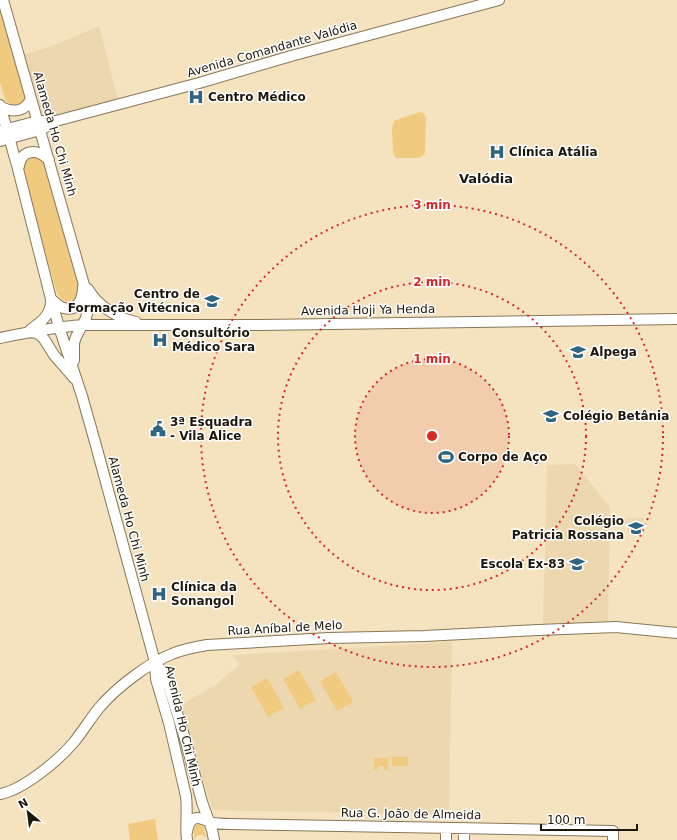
<svg xmlns="http://www.w3.org/2000/svg" width="677" height="840" viewBox="0 0 677 840" font-family="'DejaVu Sans',sans-serif">
<rect width="100%" height="100%" fill="#f5e3c0"/>
<path fill="#ecd7ae" d="M99,26L119,104L38,121L19,56L52,46Z
M575,464L610,507L608,621L543,624L547,465Z
M621,518H643V533H628V524H621Z
M452,642L449,815L213,810L179,706L214,686L239,665L232,655Z"/>
<path fill="#f0ca7f" d="M0,2L27,97L22,104L15,106L8,103L5,99L0,83Z
M420,112C425,113 425,115 426,119L425,152L424,155L419,158H396L393,153L392,129L394,121L396,120Z
M35,156L44,162L79,289L77,297C68,306 60,301 56,290L22,168L26,158Z
M299,670L316,700L300,709L283,679Z
M336,672L353,702L337,711L320,681Z
M267,678L284,708L268,717L251,687Z
M392,757H408V766H392Z
M374,758H388V770H384V766H378L377,770L374,769Z
M155,819L158,840H130L128,824Z
M198,822L201,823L203,825L206,838C202,833 196,834 194,840V827L195,824Z"/>
<g fill="none" stroke-linecap="round" stroke-linejoin="round">
<defs>
<path id="secondary" d="M3,0L88,299L89,305L86,318L76,337L74,343V361
M0,105L18,169L51,299L59,327L82,396L95,442L155,662L156,679L169,723L186,796C188,811 185,825 187,840
M1,107C13,113 26,112 31,98
M0,131L38,121H44
M0,141L40,130L46,127L52,122L199,83L291,56L499,0
M18,169C19,166 20,162 21,159C25,152 34,150 41,154C44,155 46,158 49,160
M88,289C98,306 117,318 136,322
M51,299C55,302 59,307 64,308C78,312 83,298 83,287
M30,330C41,322 51,315 51,301
M29,332L37,333L41,336L44,339L54,355L74,378
M0,338C28,332 55,327 83,325H260L677,319
M155,662L165,676L169,687L186,742L202,802L212,830L214,840
M0,794C23,790 59,760 74,742C83,731 90,719 99,708C116,688 148,663 172,654C183,649 195,647 207,645L329,638L425,636L538,630L616,627L677,633
M187,832C190,815 197,816 210,822C216,824 224,824 230,824L613,831V840
M446,840V828
M464,840V828"/>
</defs>
<use href="#secondary" stroke="#877758" stroke-width="12"/>
<use href="#secondary" stroke="#fff" stroke-width="10"/>
</g>
<circle cx="432" cy="436" r="77" fill="#d62828" fill-opacity=".12"/>
<g fill="none" stroke="#d62828" stroke-width="2" stroke-dasharray="2 4">
<circle cx="432" cy="436" r="77"/>
<circle cx="432" cy="436" r="154"/>
<circle cx="432" cy="436" r="231"/>
</g>
<defs>
<symbol id="hospital-bare" viewBox="-9 -9 18 18"><path d="M-5-5h3v3.5h4V-5h3V5h-3V1.5h-4V5h-3Z" fill="#306581" stroke="#fff" stroke-width="2.5" paint-order="stroke"/></symbol>
<symbol id="school-bare" viewBox="-9 -9 18 18"><path d="M0-5L7-2L0 1L-7-2ZM-4 1L0 2.5L4 1V4Q0 6-4 4Z" fill="#306581" stroke="#fff" stroke-width="2.5" paint-order="stroke"/></symbol>
<symbol id="civic-bare" viewBox="-9 -9 18 18"><path d="M-.6-6.5H3V-4.5H.6V-3L4-1V1h2V6H-6V1h2V-1L-.6-3ZM-1.2 2.5V6h2.4V2.5Z" fill="#306581" stroke="#fff" stroke-width="2.5" paint-order="stroke"/></symbol>
<symbol id="stadium-bare" viewBox="-9 -9 18 18"><path d="M0-5a6.5 5 0 1 0 0 10a6.5 5 0 1 0 0-10ZM-3.5-1.8h7v3.6h-7Z" fill="#306581" stroke="#fff" stroke-width="2.5" paint-order="stroke"/></symbol>
<symbol id="university-bare" viewBox="-9 -9 18 18"><path d="M0-5L7-2L0 1L-7-2ZM-4 1L0 2.5L4 1V4Q0 6-4 4Z" fill="#306581" stroke="#fff" stroke-width="2.5" paint-order="stroke"/></symbol>
</defs>
<g fill-rule="evenodd">
<use href="#hospital-bare" x="185" y="86" width="22" height="22"/>
<use href="#hospital-bare" x="486" y="141" width="22" height="22"/>
<use href="#school-bare" x="201" y="290" width="22" height="22"/>
<use href="#hospital-bare" x="149" y="329" width="22" height="22"/>
<use href="#school-bare" x="567" y="341" width="22" height="22"/>
<use href="#school-bare" x="540" y="405" width="22" height="22"/>
<use href="#civic-bare" x="147" y="418" width="22" height="22"/>
<use href="#stadium-bare" x="435" y="446" width="22" height="22"/>
<use href="#university-bare" x="625" y="517" width="22" height="22"/>
<use href="#school-bare" x="566" y="553" width="22" height="22"/>
<use href="#hospital-bare" x="148" y="583" width="22" height="22"/>
</g>
<g text-anchor="middle" stroke-width="3" stroke-linejoin="round" paint-order="stroke">
<g font-size="12" fill="#1d160a" stroke="#fff">
<text transform="translate(272 49) rotate(-16)" y="4">Avenida Comandante Valódia</text>
<text transform="translate(55 134) rotate(74)" y="4">Alameda Ho Chi Minh</text>
<text transform="translate(368 310) rotate(-1)" y="4">Avenida Hoji Ya Henda</text>
<text transform="translate(129 519) rotate(75)" y="4">Alameda Ho Chi Minh</text>
<text transform="translate(285 628) rotate(-3)" y="4">Rua Aníbal de Melo</text>
<text transform="translate(183 726) rotate(77)" y="4">Avenida Ho Chi Minh</text>
<text transform="translate(411 814) rotate(1)" y="4">Rua G. João de Almeida</text>
</g>
<g font-size="12" font-weight="bold" fill="#1d160a" stroke="#fff" text-anchor="start">
<text x="208" y="101">Centro Médico</text>
<text x="509" y="156">Clínica Atália</text>
<text x="200" y="298" text-anchor="end">Centro de<tspan x="200" dy="14">Formação Vitécnica</tspan></text>
<text x="172" y="337">Consultório<tspan x="172" dy="14">Médico Sara</tspan></text>
<text x="590" y="356">Alpega</text>
<text x="563" y="420">Colégio Betânia</text>
<text x="170" y="426">3ª Esquadra<tspan x="170" dy="14">- Vila Alice</tspan></text>
<text x="458" y="461">Corpo de Aço</text>
<text x="624" y="525" text-anchor="end">Colégio<tspan x="624" dy="14">Patricia Rossana</tspan></text>
<text x="565" y="568" text-anchor="end">Escola Ex-83</text>
<text x="171" y="591">Clínica da<tspan x="171" dy="14">Sonangol</tspan></text>
</g>
<g font-size="13" font-weight="bold" fill="#1d160a" stroke="#fff">
<text x="486" y="183">Valódia</text>
</g>
</g>
<circle cx="432" cy="436" r="6" fill="#d62828" stroke="#fff" stroke-width="2"/>
<g font-size="12" text-anchor="middle" font-weight="bold" fill="#d62828" stroke="#fff" stroke-width="3" stroke-linejoin="round" paint-order="stroke">
<text x="432" y="209">3 min</text>
<text x="432" y="286">2 min</text>
<text x="432" y="363">1 min</text>
</g>
<g transform="translate(28 812) rotate(331)" stroke="#ffffff" stroke-width="3" paint-order="stroke">
<path d="M0-3L7 15L0 10L-7 15Z" fill="#1d160a"/>
<text y="-6" font-size="11" font-weight="bold" text-anchor="middle" fill="#1d160a">N</text>
</g>
<path d="M541 824v6h96v-6" fill="none" stroke="#1d160a" stroke-width="2"/>
<text x="547" y="824" font-size="12" fill="#1d160a" stroke="#ffffff" stroke-width="3" paint-order="stroke">100 m</text>
</svg>
